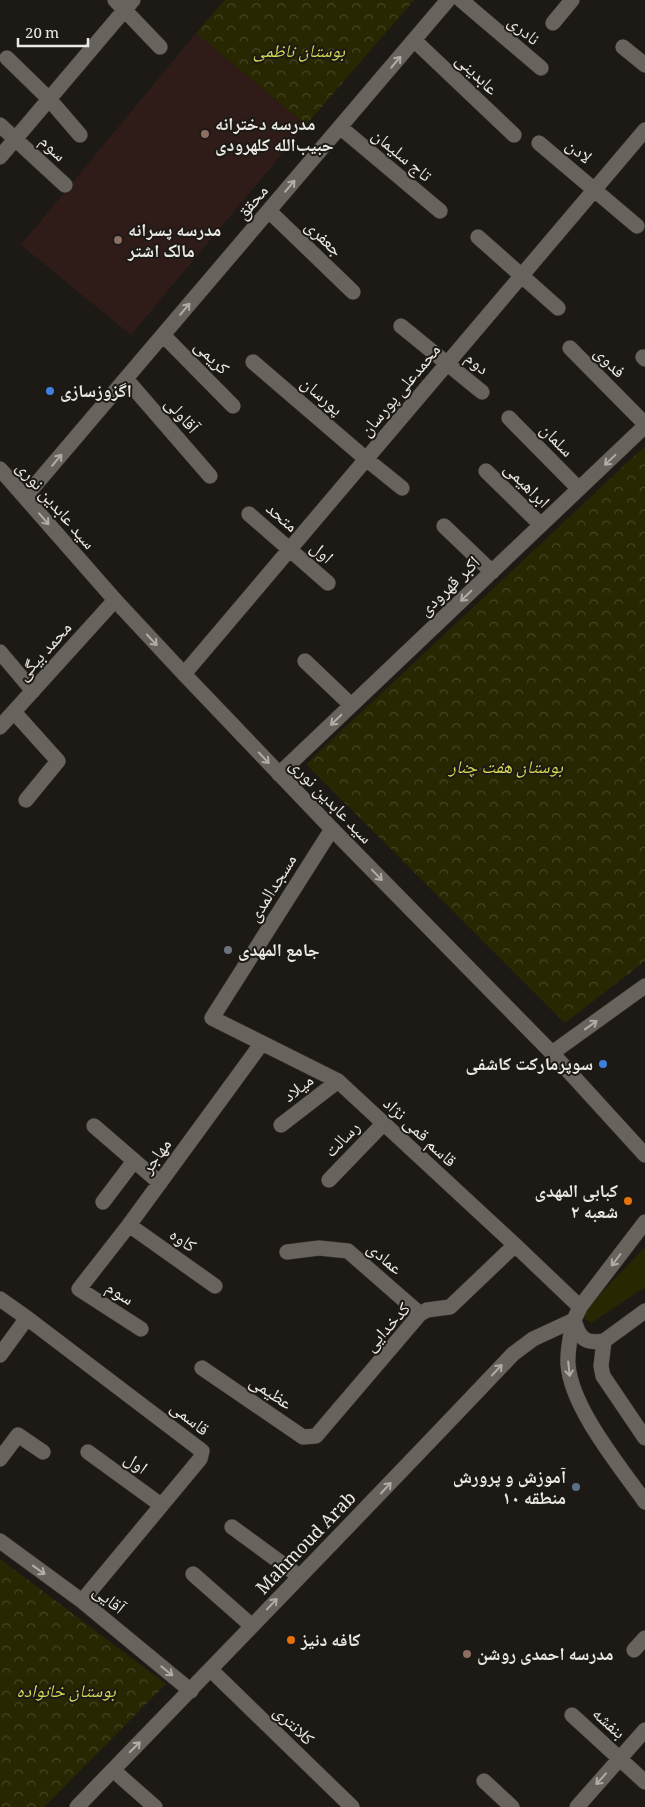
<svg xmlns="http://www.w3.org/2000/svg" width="645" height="1807" viewBox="0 0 645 1807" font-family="Georgia,'Noto Naskh Arabic',serif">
<defs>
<pattern id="park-crowns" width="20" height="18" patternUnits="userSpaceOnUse" patternTransform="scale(1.25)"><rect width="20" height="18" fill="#272701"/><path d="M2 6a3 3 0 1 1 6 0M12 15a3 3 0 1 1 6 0" fill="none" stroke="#464626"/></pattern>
</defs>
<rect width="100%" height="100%" fill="#1d1a15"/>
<path fill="#2f1c19" d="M196,33L306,125L131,335L21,245Z"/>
<path fill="#272701" d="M645,1247V1287L591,1323L585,1319L583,1312Z"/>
<path fill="url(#park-crowns)" d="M225,0H414L306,125L196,33Z
M645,446V961L565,1023L306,764Z
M0,1559L166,1684L44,1807H0Z"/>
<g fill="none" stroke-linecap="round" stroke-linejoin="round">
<defs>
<path id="street" d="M115,0L160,47
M461,0L541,68
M553,23L572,0
M414,40L514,135
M623,47L645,65
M7,58L49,99L80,135
M0,125L65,185
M340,127L440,211
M539,143L637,226
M0,157L133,0
M269,211L353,292
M478,237L558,308
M401,326L482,392
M163,335L233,406
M570,348L645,424
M643,357L645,359
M253,362L366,459L402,488
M126,379L210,476
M509,418L579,489
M486,471L541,525
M25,497L448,0
M249,514L328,583
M444,526L492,572
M0,652L33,691
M305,661L351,705
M184,674L645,130
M14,712L58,761L26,800
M0,727L115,600
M279,774L645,426
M332,829L212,1018L338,1081L515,1245L580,1307
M281,1125L338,1081
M94,1126L160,1183
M329,1180L383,1124
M103,1202L134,1161
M129,1225L215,1286
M287,1252L319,1248L348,1251L420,1314
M0,1299L27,1318L202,1451L200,1459L82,1601
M141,1329L79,1289L129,1225L262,1043
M0,1355L27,1318
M202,1368L303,1437L316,1436L420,1314L427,1310L450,1307L515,1245
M88,1452L161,1505
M0,1459L18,1435L43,1452
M232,1527L299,1576
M0,1541L82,1601L191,1691
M193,1574L252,1626
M634,1650L645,1638
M211,1670L352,1807
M572,1715L645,1782
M113,1770L155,1807
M484,1781L512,1807
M577,1807L645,1730"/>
<path id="secondary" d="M0,469L115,600L184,674L332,829L552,1053L645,1155
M552,1053L645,986
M645,1222L580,1307L574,1320C579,1338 585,1344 604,1341L645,1311
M573,1322C571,1335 567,1350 568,1364C571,1408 620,1466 645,1502
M604,1341L601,1366L603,1376L645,1438
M77,1807C223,1656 369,1506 513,1354L533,1339L574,1320"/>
</defs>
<use href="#street" stroke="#353330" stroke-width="16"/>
<use href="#secondary" stroke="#353330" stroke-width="16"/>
<use href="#street" stroke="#68645d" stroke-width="15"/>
<use href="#secondary" stroke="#68645d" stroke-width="15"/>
</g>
<defs><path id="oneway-shaft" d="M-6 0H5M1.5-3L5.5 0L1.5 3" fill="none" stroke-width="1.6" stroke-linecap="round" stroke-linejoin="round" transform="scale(1.25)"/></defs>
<g stroke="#b0ada8">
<use href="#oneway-shaft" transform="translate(396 62) rotate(-50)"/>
<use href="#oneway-shaft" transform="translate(290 186) rotate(-50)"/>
<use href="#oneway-shaft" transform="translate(185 309) rotate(-50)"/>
<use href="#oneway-shaft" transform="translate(57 460) rotate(-50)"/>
<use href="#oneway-shaft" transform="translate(610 460) rotate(137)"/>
<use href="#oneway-shaft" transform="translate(44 519) rotate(49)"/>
<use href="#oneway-shaft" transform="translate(466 596) rotate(136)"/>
<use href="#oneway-shaft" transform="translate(152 640) rotate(47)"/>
<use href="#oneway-shaft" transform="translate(336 720) rotate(136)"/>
<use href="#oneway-shaft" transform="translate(264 758) rotate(47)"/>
<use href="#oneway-shaft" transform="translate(377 875) rotate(46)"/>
<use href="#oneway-shaft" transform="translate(591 1025) rotate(-36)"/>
<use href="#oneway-shaft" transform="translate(616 1260) rotate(127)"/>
<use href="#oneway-shaft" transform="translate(569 1369) rotate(84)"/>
<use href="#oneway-shaft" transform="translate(497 1370) rotate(-47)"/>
<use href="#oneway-shaft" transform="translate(386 1488) rotate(-47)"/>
<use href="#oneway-shaft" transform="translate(39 1570) rotate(36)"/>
<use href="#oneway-shaft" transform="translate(272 1604) rotate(-47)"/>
<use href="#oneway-shaft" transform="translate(167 1671) rotate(39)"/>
<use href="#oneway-shaft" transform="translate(135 1747) rotate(-45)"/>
<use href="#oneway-shaft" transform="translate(601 1779) rotate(132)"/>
</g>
<g fill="#8d6e63" stroke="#1d1a15" stroke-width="2">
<circle cx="205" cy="134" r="5"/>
<circle cx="118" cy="240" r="5"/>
<circle cx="467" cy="1654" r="5"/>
</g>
<g fill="#3f7fe0" stroke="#1d1a15" stroke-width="2">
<circle cx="50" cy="391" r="5"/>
<circle cx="603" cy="1064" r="5"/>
</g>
<circle fill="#6b7280" stroke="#1d1a15" stroke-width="2" cx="228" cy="950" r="5"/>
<g fill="#e8710a" stroke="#1d1a15" stroke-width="2">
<circle cx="628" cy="1201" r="5"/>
<circle cx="291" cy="1640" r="5"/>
</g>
<circle fill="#5c6f8a" stroke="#1d1a15" stroke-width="2" cx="576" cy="1487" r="5"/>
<g text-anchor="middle" stroke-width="4" stroke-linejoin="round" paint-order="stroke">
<g font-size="18" fill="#ebe9e5" stroke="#1d1a15">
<text transform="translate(524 30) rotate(40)" y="6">نادری</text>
<text transform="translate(477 74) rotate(44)" y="6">عابدینی</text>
<text transform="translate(53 148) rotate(44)" y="6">سوم</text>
<text transform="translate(579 151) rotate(40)" y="6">لادن</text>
<text transform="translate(402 155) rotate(40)" y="6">تاج سلیمان</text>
<text transform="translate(252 202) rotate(-50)" y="6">محقق</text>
<text transform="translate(324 238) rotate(44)" y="6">جعفری</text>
<text transform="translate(212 357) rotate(45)" y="6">کریمی</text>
<text transform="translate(610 362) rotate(46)" y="6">فدوی</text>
<text transform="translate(477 363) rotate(40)" y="6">دوم</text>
<text transform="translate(400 390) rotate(-50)" y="6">محمدعلی پورسان</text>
<text transform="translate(322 396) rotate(41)" y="6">پورسان</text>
<text transform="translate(182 415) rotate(49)" y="6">آقاولی</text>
<text transform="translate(557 440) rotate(46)" y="6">سلمان</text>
<text transform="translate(527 485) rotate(45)" y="6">ابراهیمی</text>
<text transform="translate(56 505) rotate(49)" y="6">سید عابدین نوری</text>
<text transform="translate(282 517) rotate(40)" y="6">متحد</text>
<text transform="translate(322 552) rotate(42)" y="6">اول</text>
<text transform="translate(449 586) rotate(-44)" y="6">اکبر قهرودی</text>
<text transform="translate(44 651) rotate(-48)" y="6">محمد بیگی</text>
<text transform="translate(331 801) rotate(46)" y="6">سید عابدین نوری</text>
<text transform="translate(272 888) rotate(-58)" y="6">مسجدالمدی</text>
<text transform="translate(298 1088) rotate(-38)" y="6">میلاد</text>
<text transform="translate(420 1132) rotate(43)" y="6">قاسم قمی نژاد</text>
<text transform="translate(342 1139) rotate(-46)" y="6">رسالت</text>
<text transform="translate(156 1156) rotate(-54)" y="6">مهاجر</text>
<text transform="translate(183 1240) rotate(35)" y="6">کاوه</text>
<text transform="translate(385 1258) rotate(41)" y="6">عمادی</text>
<text transform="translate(120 1293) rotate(32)" y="6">سوم</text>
<text transform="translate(387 1327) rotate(-48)" y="6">کدخدایی</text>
<text transform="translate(271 1392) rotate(34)" y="6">عظیمی</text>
<text transform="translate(190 1418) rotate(39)" y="6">قاسمی</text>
<text transform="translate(136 1463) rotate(36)" y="6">اول</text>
<text transform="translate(306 1543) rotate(-46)" y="6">Mahmoud Arab</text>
<text transform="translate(109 1599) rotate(39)" y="6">آقایی</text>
<text transform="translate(609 1723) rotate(42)" y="6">بنفشه</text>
<text transform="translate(294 1725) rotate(44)" y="6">کلانتری</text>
</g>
<g font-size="18" font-style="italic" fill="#d7da56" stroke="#1d1a15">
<text x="299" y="57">بوستان ناظمی</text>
<text x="506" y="773">بوستان هفت چنار</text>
<text x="66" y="1697">بوستان خانواده</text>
</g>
<g font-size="18" font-weight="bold" fill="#ebe9e5" stroke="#1d1a15" text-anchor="start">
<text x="215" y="130">مدرسه دخترانه<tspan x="215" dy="21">حبیب‌الله کلهرودی</tspan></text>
<text x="128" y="236">مدرسه پسرانه<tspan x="128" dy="21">مالک اشتر</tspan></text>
<text x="60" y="397">اگزوزسازی</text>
<text x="238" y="956">جامع المهدی</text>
<text x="593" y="1070" text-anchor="end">سوپرمارکت کاشفی</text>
<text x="618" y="1197" text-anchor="end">کبابی المهدی<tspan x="618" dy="21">شعبه ۲</tspan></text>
<text x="566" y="1483" text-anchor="end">آموزش و پرورش<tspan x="566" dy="21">منطقه ۱۰</tspan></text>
<text x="301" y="1646">کافه دنیز</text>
<text x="477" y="1660">مدرسه احمدی روشن</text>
</g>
</g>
<path d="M18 38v8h70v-8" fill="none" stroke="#ebe9e5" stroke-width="2.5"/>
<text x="25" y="38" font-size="15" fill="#ebe9e5" stroke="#1d1a15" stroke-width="4" paint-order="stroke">20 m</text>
</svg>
